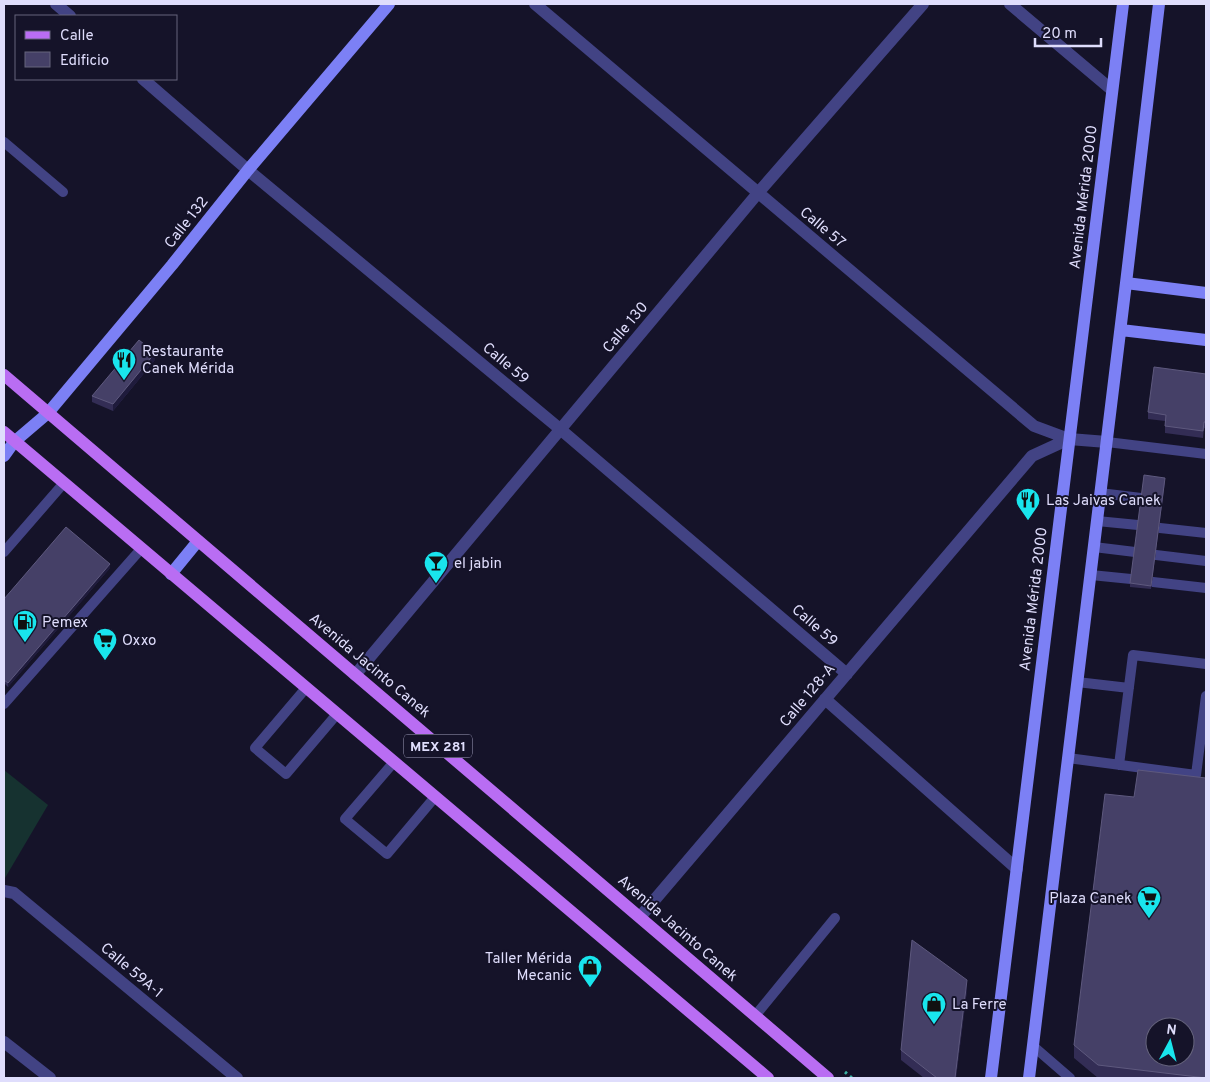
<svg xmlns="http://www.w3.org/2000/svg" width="1210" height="1082" viewBox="0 0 1210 1082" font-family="Overpass,sans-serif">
<rect width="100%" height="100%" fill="#151329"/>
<path fill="#163230" d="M4,770L48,805L5,878L4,877Z"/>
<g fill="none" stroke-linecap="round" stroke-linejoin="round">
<path stroke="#3bb3a4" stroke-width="3" stroke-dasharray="2.5 4" stroke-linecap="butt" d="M845,1072L852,1078"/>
<path stroke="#424384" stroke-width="10" d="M4,142L63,192
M1107,442L1206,454
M1100,493L1141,498
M1097,521L1138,525
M1160,528L1206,533
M1094,547L1135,552
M4,552L63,484
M1156,555L1206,561
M1091,575L1131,579
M1153,582L1206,588
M1077,682L1129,688
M306,688L255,748L286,774L337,714
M4,704L141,549
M1068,758L1196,775L1206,696
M394,762L345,819L387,854L435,797
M1119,765L1133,655L1206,664
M755,1016L835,918
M1033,1046L1070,1078"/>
<path stroke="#424384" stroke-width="12" d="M56,4L70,16
M535,4L1034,426L1069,439L1107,442
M1010,4L1112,90
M143,79L248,170L560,429L847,674
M355,675L758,193L923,4
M825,699L1017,869
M4,891L14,893L237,1078
M640,917L1032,456L1069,439
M4,1042L50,1078"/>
<path stroke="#7c80f5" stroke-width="12" d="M1126,283L1206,293
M1121,330L1206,340
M4,456L14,442L48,413L172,265L248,170L389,4
M171,574L198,541
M991,1078L1123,4
M1029,1078L1126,283L1159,4"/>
<path stroke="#b96df3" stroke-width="12" d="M4,375L828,1078
M4,432L768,1078"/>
</g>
<path fill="#332d55" d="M155,360L113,411L92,402V396Z
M1206,374V429L1204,428L1203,438L1165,433V421L1148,419V412Z
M1165,481L1151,589L1130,587V583Z
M110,568L8,687L4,683V599Z
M1206,778V1078H1098L1074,1058V1045L1134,797Z
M967,990L956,1078H924L901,1060V1050Z"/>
<path fill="#1f1b3c" d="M155,353V360L113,411V404Z
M1165,478V481L1151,589V586Z
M110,564V568L8,687V683Z
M967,980V990L956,1078H955Z"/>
<path fill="#454067" stroke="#5e597e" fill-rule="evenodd" d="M139,340L155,353L113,404L92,396Z
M1154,367L1206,374V422H1204L1203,431L1165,426L1166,415L1148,412Z
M1144,475L1165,478L1151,586L1130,583Z
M66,527L110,564L8,683L4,680V599Z
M1138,770L1206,778V1078L1098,1065L1074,1045L1105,794L1134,797ZM1155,1027H1185V1057H1155Z
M912,940L967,980L955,1078H937L901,1050Z"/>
<defs>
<symbol id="restaurant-pin" viewBox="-11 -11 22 30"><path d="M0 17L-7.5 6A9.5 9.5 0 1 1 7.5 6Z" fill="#19e5ed" stroke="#151329"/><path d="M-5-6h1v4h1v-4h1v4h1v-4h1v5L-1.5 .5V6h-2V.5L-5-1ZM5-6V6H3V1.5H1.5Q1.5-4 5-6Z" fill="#111"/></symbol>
<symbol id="bar-pin" viewBox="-11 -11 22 30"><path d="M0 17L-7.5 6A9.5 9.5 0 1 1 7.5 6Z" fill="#19e5ed" stroke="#151329"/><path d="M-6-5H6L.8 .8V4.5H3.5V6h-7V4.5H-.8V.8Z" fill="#111"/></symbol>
<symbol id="fuel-pin" viewBox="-11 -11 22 30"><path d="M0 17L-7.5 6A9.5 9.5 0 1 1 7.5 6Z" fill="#19e5ed" stroke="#151329"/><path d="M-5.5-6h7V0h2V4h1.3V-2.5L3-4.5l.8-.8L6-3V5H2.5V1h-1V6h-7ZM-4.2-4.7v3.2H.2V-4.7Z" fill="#111"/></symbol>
<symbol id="supermarket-pin" viewBox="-11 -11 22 30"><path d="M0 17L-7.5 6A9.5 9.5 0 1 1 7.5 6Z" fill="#19e5ed" stroke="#151329"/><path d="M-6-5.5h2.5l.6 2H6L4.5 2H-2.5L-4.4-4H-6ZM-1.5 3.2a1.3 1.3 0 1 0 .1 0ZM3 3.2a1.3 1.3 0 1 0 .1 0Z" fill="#111"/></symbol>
<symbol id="shop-pin" viewBox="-11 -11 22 30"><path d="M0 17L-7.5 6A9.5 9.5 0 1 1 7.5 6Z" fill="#19e5ed" stroke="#151329"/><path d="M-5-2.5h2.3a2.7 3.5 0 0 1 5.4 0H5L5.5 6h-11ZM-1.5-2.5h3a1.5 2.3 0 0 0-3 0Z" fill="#111"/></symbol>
</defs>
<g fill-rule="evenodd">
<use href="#restaurant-pin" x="110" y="346" width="28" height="38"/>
<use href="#restaurant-pin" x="1014" y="486" width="28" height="38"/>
<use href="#bar-pin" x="422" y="549" width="28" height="38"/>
<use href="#fuel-pin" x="11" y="608" width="28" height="38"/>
<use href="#supermarket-pin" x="91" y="626" width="28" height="38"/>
<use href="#supermarket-pin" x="1135" y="884" width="28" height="38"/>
<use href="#shop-pin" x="576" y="953" width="28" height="38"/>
<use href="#shop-pin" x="920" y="990" width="28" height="38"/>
</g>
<g text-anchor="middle" stroke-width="4" stroke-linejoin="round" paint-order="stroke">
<rect fill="#151329" stroke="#a2a0bd" stroke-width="1" x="404" y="734.5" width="68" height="23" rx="4"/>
<g font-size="14" font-weight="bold" fill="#dfddfc">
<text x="438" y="751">MEX 281</text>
</g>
<g font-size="15" fill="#dfddfc" stroke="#151329">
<text transform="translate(1083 197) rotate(-83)" y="5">Avenida Mérida 2000</text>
<text transform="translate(186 222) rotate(-52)" y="5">Calle 132</text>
<text transform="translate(823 227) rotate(40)" y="5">Calle 57</text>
<text transform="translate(625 327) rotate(-50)" y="5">Calle 130</text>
<text transform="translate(506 363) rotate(40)" y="5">Calle 59</text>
<text transform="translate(1033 599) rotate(-83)" y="5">Avenida Mérida 2000</text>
<text transform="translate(815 625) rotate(41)" y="5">Calle 59</text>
<text transform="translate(370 665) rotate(40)" y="5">Avenida Jacinto Canek</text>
<text transform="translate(807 695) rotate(-50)" y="5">Calle 128-A</text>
<text transform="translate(678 928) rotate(41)" y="5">Avenida Jacinto Canek</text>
<text transform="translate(132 970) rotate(40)" y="5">Calle 59A-1</text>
</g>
<g font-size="15" fill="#dfddfc" stroke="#151329" text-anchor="start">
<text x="142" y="356">Restaurante<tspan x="142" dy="17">Canek Mérida</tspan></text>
<text x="1046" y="505">Las Jaivas Canek</text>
<text x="454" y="568">el jabin</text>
<text x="42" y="627">Pemex</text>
<text x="122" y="645">Oxxo</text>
<text x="1132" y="903" text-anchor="end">Plaza Canek</text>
<text x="572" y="963" text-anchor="end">Taller Mérida<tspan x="572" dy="17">Mecanic</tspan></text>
<text x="952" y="1009">La Ferre</text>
</g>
</g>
<rect width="1210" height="1082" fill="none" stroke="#dfddfc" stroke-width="10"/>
<rect x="15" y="15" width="162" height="65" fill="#151329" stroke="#66647d"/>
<rect x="25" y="31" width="25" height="8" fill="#b96df3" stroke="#66647d"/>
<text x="60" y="40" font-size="15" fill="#dfddfc">Calle</text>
<rect x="25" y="52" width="25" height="15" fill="#454067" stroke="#66647d"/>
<text x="60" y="65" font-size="15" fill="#dfddfc">Edificio</text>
<g transform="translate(1170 1042) rotate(7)"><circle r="24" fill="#151329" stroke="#66647d"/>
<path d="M0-4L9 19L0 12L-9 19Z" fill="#19e5ed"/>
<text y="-8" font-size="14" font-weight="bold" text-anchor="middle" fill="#dfddfc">N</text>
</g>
<path d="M1035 38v8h66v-8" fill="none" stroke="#dfddfc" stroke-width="2.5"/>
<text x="1042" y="38" font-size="15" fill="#dfddfc" stroke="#151329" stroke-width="4" paint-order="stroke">20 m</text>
</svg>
